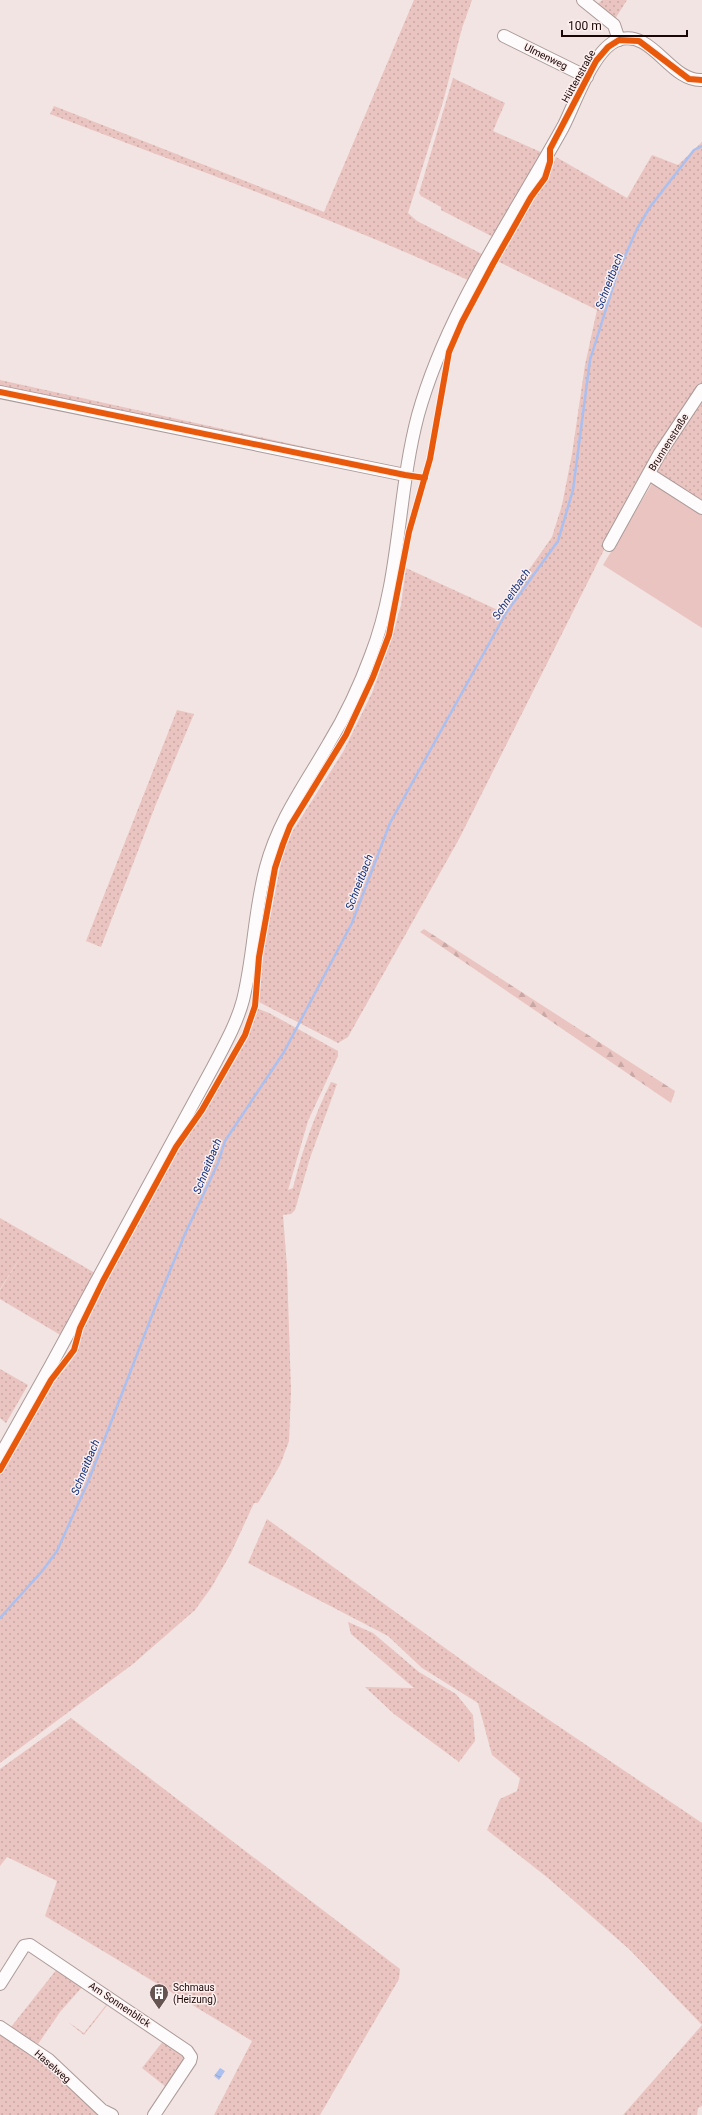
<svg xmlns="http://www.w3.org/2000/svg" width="702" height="2115" viewBox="0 0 702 2115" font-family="Roboto,sans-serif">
<defs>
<pattern id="grass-dots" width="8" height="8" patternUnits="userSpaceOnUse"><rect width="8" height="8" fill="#eac4c0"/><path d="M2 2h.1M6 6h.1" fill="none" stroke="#c8a7a4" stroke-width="1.8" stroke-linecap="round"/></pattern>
<pattern id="forest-firs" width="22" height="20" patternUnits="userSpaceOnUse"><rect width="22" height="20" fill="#eac4c0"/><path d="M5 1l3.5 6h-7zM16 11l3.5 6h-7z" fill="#c8a7a4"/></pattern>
<pattern id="water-waves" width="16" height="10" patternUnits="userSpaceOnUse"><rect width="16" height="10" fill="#abc0ef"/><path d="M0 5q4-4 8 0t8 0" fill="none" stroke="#93a4cb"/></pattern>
</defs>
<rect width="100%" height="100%" fill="#f2e4e2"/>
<path fill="url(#grass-dots)" d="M414,0H472L462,28L443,102L408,213L417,221L484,255L470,281C334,218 191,168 50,114L54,106L324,212Z
M602,0H627L615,19L597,5Z
M453,78L505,103L493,131L543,153L495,238L441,210V207L421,196L419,193Z
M702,142V384L643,472L459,839L348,1037L338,1043L257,1001L260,969L283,852L292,832L343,752L372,693L393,634L401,605L406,568L500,611L552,537L562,505L572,454L585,365L597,310L497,261L533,198L548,179L556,157L627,198L652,155L678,165Z
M0,380L396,467L0,388Z
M702,395V503L660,476L657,472L662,455Z
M177,710L194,714L156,804L101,947L86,941Z
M256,1008L269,1013L338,1051V1056L308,1121L288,1190L293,1188C302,1151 314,1116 331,1082L337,1084L310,1158L295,1210L291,1214L283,1215L287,1267L291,1391L289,1441L280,1465L258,1503H254L231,1553L211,1588L195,1610L133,1664L0,1763V1474L48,1390L73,1358L82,1327L94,1303L184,1138C215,1098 237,1055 256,1008Z
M0,1218L95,1273L62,1336L0,1299V1290L27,1247L0,1289Z
M0,1369L28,1385L6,1423L0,1418Z
M267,1519L481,1674L702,1823V2025L630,1950L548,1878L487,1830L500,1799L517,1791L520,1778L492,1755L478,1703L422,1668L388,1636L248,1563Z
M348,1622L373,1633L419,1672L456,1694L473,1715L475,1741L459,1762L394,1714L365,1687L414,1688L351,1634Z
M71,1718L400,1969L399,1979L320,2115H214L252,2041L45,1916L57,1881L7,1857L0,1866V1769Z
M57,1969L83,1986L60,2012L38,2044L11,2027Z
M90,1993L109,2003L84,2035L68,2022L84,2033L106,2005Z
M702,2025V2106L698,2108L697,2115H623Z
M0,2031L61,2076L100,2115H0Z
M164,2040L184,2054L186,2059L166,2087L142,2068Z"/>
<path fill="url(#forest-firs)" d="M424,929L675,1091L671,1103L420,932Z"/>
<path fill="#eac4c0" d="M653,482L702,514V628L603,565Z"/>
<path fill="url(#water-waves)" d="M220,2068L225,2071L219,2080L214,2076Z"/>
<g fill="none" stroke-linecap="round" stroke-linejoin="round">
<path stroke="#abc0ef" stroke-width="2.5" d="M0,1618L43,1570L57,1551L88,1482L156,1305L185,1234L218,1163L225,1141L284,1052L352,923L390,823L506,613L558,541L573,490L590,360L617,274L637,229L650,207L694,150L702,146"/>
<defs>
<path id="minor" d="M583,0L614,25L619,40
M504,36L587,77
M0,392L405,475
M649,474L702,508
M609,545L660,453L702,390
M0,1456L50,1367L213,1067C224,1046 237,1023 243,1000C254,956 254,911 266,867C279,819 305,785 329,743C346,715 360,685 371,655C401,578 397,494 418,415C447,311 511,221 563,127C575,104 593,49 618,40C652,28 670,82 702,80
M0,1984L24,1946L30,1945L187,2051L191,2057L190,2061L154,2115
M0,2027L49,2060L102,2110L112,2115"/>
</defs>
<use href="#minor" stroke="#ab9a99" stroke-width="14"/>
<use href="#minor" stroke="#fdfbfb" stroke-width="12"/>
<defs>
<path id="cycleway" d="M0,392L405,475L425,478
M0,1470L51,1380L74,1350L80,1328L103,1281L176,1147L202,1110L245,1035L255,1006L259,957L275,868L283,844L290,826L346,735L373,677L389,635L409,532L430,459L449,352L462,322L493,264L531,197L545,178L550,162V149L596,61L608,47L619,40L639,41L689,79L702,80"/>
</defs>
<use href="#cycleway" stroke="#fcefee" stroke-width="8"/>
<use href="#cycleway" stroke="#e8590c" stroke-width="6"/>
</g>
<defs>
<symbol id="building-pin" viewBox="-11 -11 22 30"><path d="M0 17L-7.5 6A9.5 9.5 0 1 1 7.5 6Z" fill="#655452" stroke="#fcefee"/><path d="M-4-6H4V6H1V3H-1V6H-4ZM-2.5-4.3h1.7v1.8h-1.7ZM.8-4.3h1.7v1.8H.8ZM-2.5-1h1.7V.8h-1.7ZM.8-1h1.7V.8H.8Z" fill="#fff"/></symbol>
</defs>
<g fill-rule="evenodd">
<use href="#building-pin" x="148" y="1982" width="22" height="30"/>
</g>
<g text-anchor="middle" stroke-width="3" stroke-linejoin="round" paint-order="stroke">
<g font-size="10" fill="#190605" stroke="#fcefee">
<text transform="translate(546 56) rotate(26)" y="4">Ulmenweg</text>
<text transform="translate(578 76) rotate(-61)" y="4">Hüttenstraße</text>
<text transform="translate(668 442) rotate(-58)" y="4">Brunnenstraße</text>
<text transform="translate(120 2004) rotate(34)" y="4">Am Sonnenblick</text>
<text transform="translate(53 2066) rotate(41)" y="4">Haselweg</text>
</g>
<g font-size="10" fill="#190605" stroke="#fcefee" text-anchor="start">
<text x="173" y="1991">Schmaus<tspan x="173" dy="12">(Heizung)</tspan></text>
</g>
<g font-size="11" font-style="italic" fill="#0f307e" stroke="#fcefee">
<text transform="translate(609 281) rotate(-69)" y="4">Schneitbach</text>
<text transform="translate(511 594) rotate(-56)" y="4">Schneitbach</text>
<text transform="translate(359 882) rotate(-69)" y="4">Schneitbach</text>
<text transform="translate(207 1166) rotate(-68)" y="4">Schneitbach</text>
<text transform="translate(85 1467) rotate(-68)" y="4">Schneitbach</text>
</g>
</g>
<path d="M562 30v6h125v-6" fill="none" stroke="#190605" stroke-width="2"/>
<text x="568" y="30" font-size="12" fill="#190605" stroke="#fcefee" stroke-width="3" paint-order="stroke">100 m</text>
</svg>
